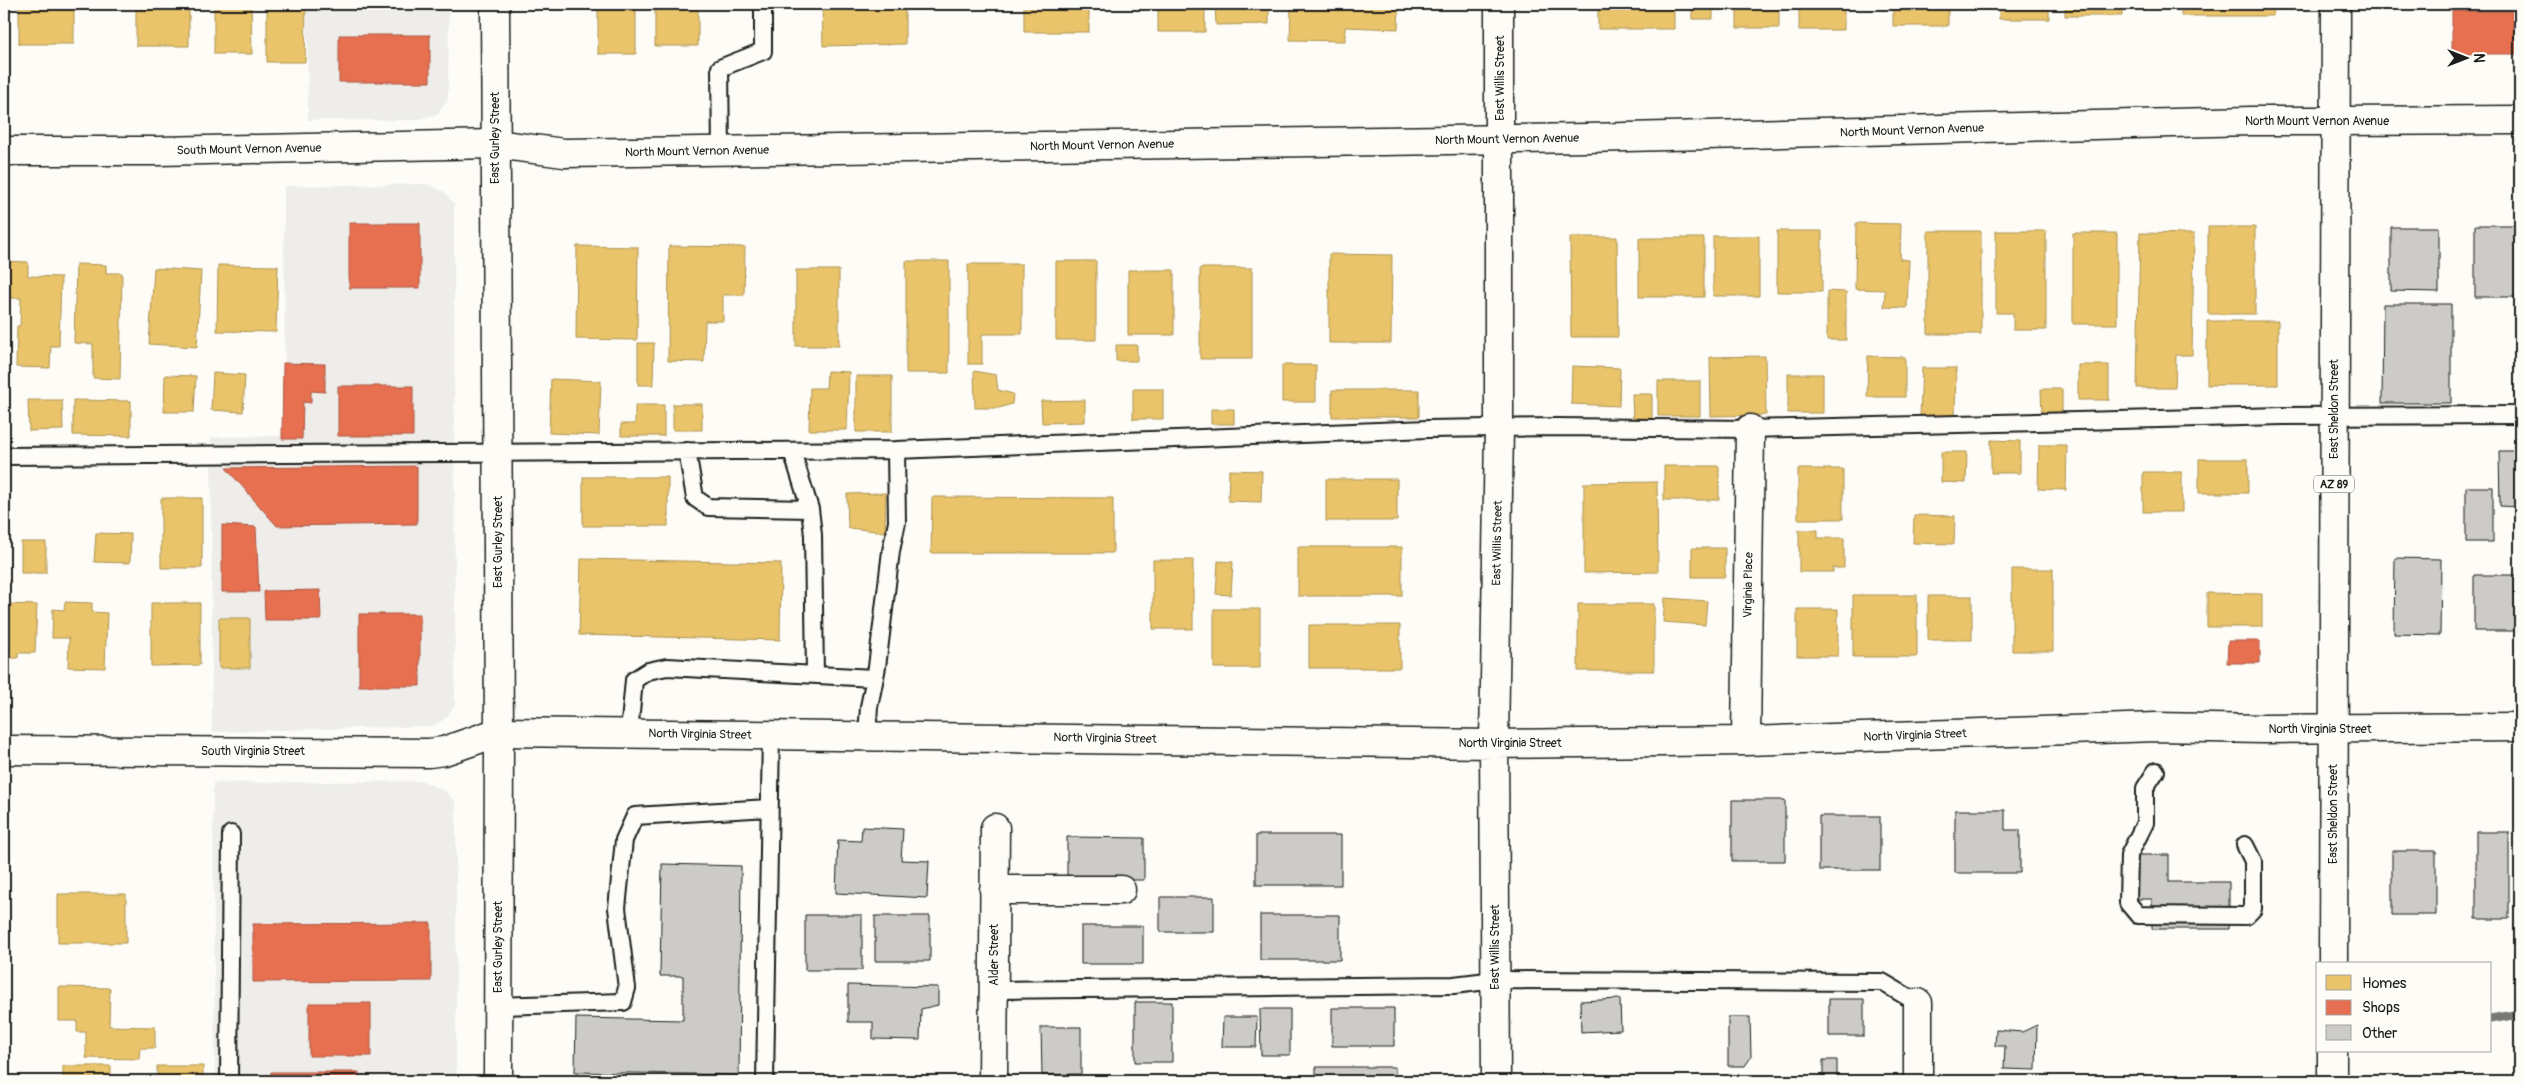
<svg xmlns="http://www.w3.org/2000/svg" width="2524" height="1085" viewBox="0 0 2524 1085" font-family="Pangolin,sans-serif">
<rect width="100%" height="100%" fill="#fdfcf7"/>
<filter id="ink" filterUnits="userSpaceOnUse"><feTurbulence type="fractalNoise" baseFrequency=".02" numOctaves="2"/><feDisplacementMap in="SourceGraphic" scale="10" xChannelSelector="R" yChannelSelector="G"/><feConvolveMatrix kernelMatrix="1 2 1 2 8 2 1 2 1" color-interpolation-filters="sRGB"/></filter>
<g filter="url(#ink)">
<path fill="#eeede9" d="M307,4H449L448,99L438,114L417,120H308Z
M427,184L445,192L454,204L455,705L446,718L433,726L212,732L211,437L285,436L284,186Z
M423,781L446,792L456,803V1081H215L213,783Z"/>
<path fill="#e9c46a" stroke="#ac9253" d="M19,4H74V44H19Z
M136,4H189V46H136Z
M214,4H251L252,54H214Z
M267,4H306L305,62H267Z
M655,4H698V46H655Z
M822,4H905V44L823,46Z
M1024,4H1089V32H1024Z
M1158,4H1205V32H1158Z
M1215,4H1269V24L1216,25Z
M1291,4H1399L1398,29L1345,27V41L1290,40Z
M1598,4H1674V29H1598Z
M1692,4H1713V19H1692Z
M1737,4H1779V28H1737Z
M1799,4H1844V30H1799Z
M1893,4H1948V26H1893Z
M1999,4H2049V19H1999Z
M2065,4H2122V16H2065Z
M2181,4H2273V16H2181Z
M598,8H636V54H598Z
M1856,223L1901,224L1900,259L1909,260L1907,308L1884,307L1885,290L1855,289Z
M2208,227H2255V314H2208Z
M1777,231H1822V292H1777Z
M1928,231H1981V334H1928Z
M1996,231H2046V330H2013V313H1996Z
M2073,233H2117V324H2073Z
M2140,233L2194,234L2192,355H2176L2175,388H2137Z
M1713,236H1759V296H1713Z
M1570,237H1617L1618,337H1571Z
M1639,238H1704V297H1639Z
M577,246L638,247L637,340L576,339Z
M669,246L745,247L744,295H723V321H705L704,362L668,361Z
M1329,254L1392,255L1391,343H1329Z
M4,261L28,262V276L61,277L59,346H51L50,368L16,367L17,326H20L21,298H4Z
M906,261H949V373H906Z
M1056,261H1096V340H1056Z
M76,264L106,265V273H122L120,379L93,378V344L74,343Z
M968,264H1022V334H982V364H968Z
M218,265L278,266L276,332L217,331Z
M154,268L201,271L197,347L149,344Z
M1200,268H1252V359H1200Z
M796,270H839V346H796Z
M1128,270H1174V335H1128Z
M1827,291L1846,292V340H1827Z
M2207,321H2278V385H2207Z
M638,343H654L653,385H638Z
M1116,345H1137V361H1116Z
M1765,356L1766,415L1711,416L1710,357Z
M1868,356L1905,357V397H1867Z
M1282,365H1316V402H1282Z
M2078,365H2109V400H2078Z
M1572,366L1620,368L1619,406L1571,404Z
M1922,368H1956L1955,416H1920Z
M827,371L849,372L847,430H809L810,388H826Z
M974,371L996,375L998,390L1013,394L1012,404L999,408H975Z
M213,373L245,375L243,412L211,410Z
M1788,374H1823V413H1788Z
M165,375L196,376L194,412H164Z
M856,376H892V432H856Z
M551,379L601,381L599,435L549,433Z
M1658,381H1700V416H1658Z
M1133,389H1163V419H1133Z
M2041,389H2062V416H2042Z
M1332,390H1419V417H1332Z
M1632,394H1652V420H1633Z
M28,400H62L63,430L29,431Z
M73,400L131,401V436L73,435Z
M1085,400V422L1042,423L1041,401Z
M673,404H702V430H673Z
M635,405H664V436H621V424H635Z
M1211,409H1234V424H1211Z
M1991,440L2020,441V473H1991Z
M2039,445H2067L2066,490L2038,489Z
M1941,452H1967L1966,483L1941,482Z
M2199,459H2248V493H2199Z
M1664,466H1719V500H1664Z
M1798,469H1843V519H1798Z
M1229,470L1262,471L1261,502L1228,501Z
M2143,472H2182V512H2143Z
M583,477H668V526H583Z
M1326,479H1397V521H1326Z
M1657,482L1658,572L1584,573V483Z
M886,493L885,532L848,528L847,494Z
M932,497L1113,498V553H931Z
M161,498H202V568H161Z
M1914,515L1955,516L1954,544L1913,543Z
M1799,530H1818V538H1844V568H1833V572H1799Z
M96,533L131,534L130,563L94,562Z
M21,542H46V573H21Z
M1298,547H1402V596H1298Z
M1692,548H1725V577H1692Z
M581,559L781,563L780,640L579,635Z
M1153,560H1193V629H1153Z
M1218,561L1233,562L1231,595L1216,594Z
M2012,569H2053V651H2012Z
M4,580L9,581L8,604L37,605L35,653H18V658H4Z
M2207,593L2262,594V627H2207Z
M1853,595H1917V657H1853Z
M1928,596H1972V640H1928Z
M1665,598L1707,601L1705,625L1663,622Z
M65,602L92,603V612L107,613L105,668L68,667L69,638H52L53,609L64,610Z
M151,603H200V665L151,666Z
M1578,604H1654V671H1578Z
M1214,609H1260V668H1214Z
M1797,609H1838V656H1797Z
M219,618H250V668H219Z
M1309,625H1400V668H1309Z
M58,894H126V943H58Z
M59,987L110,988L109,1026L155,1027V1048H140L139,1059L86,1058V1032H77V1021H59Z
M63,1066H111V1081H63Z
M157,1066H203V1081H157Z"/>
<path fill="#e76f51" stroke="#aa5641" d="M2452,11H2520V54H2452Z
M339,35H430V82H339Z
M349,223H420V288H349Z
M283,363L325,364V392L311,391V403L303,402L302,439H282Z
M338,386H413V436H338Z
M417,466V524L277,526L226,468Z
M222,525L256,527L259,592H222Z
M320,590L321,620H265L264,591Z
M359,614H420V686H359Z
M2228,641H2260V663H2227Z
M431,923V981L253,982V924Z
M309,1003H371V1056H309Z
M271,1072H359V1081H271Z"/>
<g fill="none" stroke-linecap="round" stroke-linejoin="round">
<path stroke="#797876" stroke-width="9" d="M2490,1019L2520,1014"/>
</g>
<path fill="#cccbc8" stroke="#1c1c1c" d="M2475,225H2520V297H2475Z
M2391,227H2439V292L2391,291Z
M2383,304H2451V403H2382Z
M2499,451H2520V507L2500,506Z
M2466,487H2493V542H2466Z
M2395,558L2441,559L2440,635L2394,634Z
M2474,575H2520V631H2474Z
M1732,800H1785V861H1732Z
M1955,810H2005V830H2020V873H1955Z
M1819,816H1880V870H1819Z
M862,827L903,829L901,860L929,861L927,898L836,893L838,840L861,841Z
M2476,832H2509V919H2476Z
M1256,835H1341V885H1256Z
M1067,837L1144,838V880H1067Z
M2392,851H2436V915H2392Z
M2128,855H2169V882H2229V929H2152V899H2128Z
M662,864L741,866L739,1075L575,1072L576,1018L683,1020V976H660Z
M1160,897H1214V932H1160Z
M805,915H862V970H805Z
M1260,915H1340V960H1260Z
M875,916H930V961H875Z
M1081,926H1143V964H1081Z
M848,985L938,987V1005L921,1009L920,1040L873,1039V1022H848Z
M1620,999L1621,1030L1581,1032L1580,1001Z
M1829,999H1864V1036H1829Z
M1135,1002H1172V1062H1135Z
M1332,1008H1394V1046H1332Z
M1260,1009H1290V1055H1261Z
M1223,1017H1257L1256,1047H1222Z
M1728,1017H1750L1751,1057L1745,1066H1728Z
M2037,1025L2036,1070L2004,1069L2005,1046H1995L1996,1030L2022,1032Z
M1041,1027H1081V1074L1042,1075Z
M1823,1060H1837V1081H1823Z
M1316,1067H1395V1081H1316Z
M2008,1078H2037V1081H2008Z"/>
<g fill="none" stroke-linecap="round" stroke-linejoin="round">
<defs>
<path id="service" d="M721,151L720,68L763,51V4
M687,451L695,498L708,507L810,509L792,451
M4,456L896,450L1428,429L1556,427L1750,429L2283,416L2520,415
M810,509L813,535L815,675
M629,733L634,680L648,671L667,667L874,678
M867,735L869,707L877,667L891,551L897,522L896,450
M2156,771L2145,788V823L2129,855L2128,903L2138,915L2246,916L2253,909V861L2245,845
M994,990L1454,985L1495,980L1882,982L1918,1003
M498,1006L623,1002L627,988L617,908L624,840L635,816L769,808
M229,1081L231,834
M765,1081L771,735"/>
<path id="minor" d="M2336,121L2520,120
M1746,741L1750,429
M4,750L429,753L444,751L499,732L1494,744L1746,741L2156,727L2263,729L2520,727
M994,890H1121
M1918,1003V1081
M993,1081L995,828
M1496,1081L1494,744L1499,428V4"/>
<path id="tertiary" d="M4,151H159L495,144L564,153L1587,138L2251,121H2336"/>
<path id="secondary" d="M495,4L499,732L498,1081"/>
<path id="primary" d="M2333,964L2336,4
M2332,1081V1051"/>
</defs>
<use href="#service" stroke="#1c1c1c" stroke-width="20"/>
<use href="#minor" stroke="#1c1c1c" stroke-width="31"/>
<use href="#tertiary" stroke="#1c1c1c" stroke-width="31"/>
<use href="#secondary" stroke="#1c1c1c" stroke-width="31"/>
<use href="#primary" stroke="#1c1c1c" stroke-width="31"/>
<use href="#service" stroke="#fdfcf7" stroke-width="16"/>
<use href="#minor" stroke="#fdfcf7" stroke-width="28"/>
<use href="#tertiary" stroke="#fdfcf7" stroke-width="28"/>
<use href="#secondary" stroke="#fdfcf7" stroke-width="28"/>
<use href="#primary" stroke="#fdfcf7" stroke-width="28"/>
</g>
</g>
<g text-anchor="middle" stroke-width="5" stroke-linejoin="round" paint-order="stroke">
<rect fill="#fdfcf7" stroke="#605f5e" stroke-width="1" x="2314" y="475.5" width="40" height="17" rx="4"/>
<g font-size="11" font-weight="bold" fill="#1c1c1c">
<text x="2334" y="488">AZ 89</text>
</g>
<g font-size="12" fill="#1c1c1c" stroke="#fdfcf7">
<text transform="translate(1500 78) rotate(-90)" y="4">East Willis Street</text>
<text x="2317" y="125">North Mount Vernon Avenue</text>
<text transform="translate(1912 130) rotate(-2)" y="4">North Mount Vernon Avenue</text>
<text transform="translate(495 138) rotate(-90)" y="4">East Gurley Street</text>
<text transform="translate(1507 139) rotate(-1)" y="4">North Mount Vernon Avenue</text>
<text transform="translate(1102 145) rotate(-1)" y="4">North Mount Vernon Avenue</text>
<text transform="translate(249 149) rotate(-1)" y="4">South Mount Vernon Avenue</text>
<text transform="translate(697 151) rotate(-1)" y="4">North Mount Vernon Avenue</text>
<text transform="translate(2334 409) rotate(-90)" y="4">East Sheldon Street</text>
<text transform="translate(498 542) rotate(-90)" y="4">East Gurley Street</text>
<text transform="translate(1497 543) rotate(-89)" y="4">East Willis Street</text>
<text transform="translate(1748 585) rotate(-89)" y="4">Virginia Place</text>
<text x="2320" y="733">North Virginia Street</text>
<text transform="translate(700 734) rotate(1)" y="4">North Virginia Street</text>
<text transform="translate(1915 735) rotate(-2)" y="4">North Virginia Street</text>
<text transform="translate(1105 738) rotate(1)" y="4">North Virginia Street</text>
<text x="1510" y="747">North Virginia Street</text>
<text x="253" y="755">South Virginia Street</text>
<text transform="translate(2333 814) rotate(-90)" y="4">East Sheldon Street</text>
<text transform="translate(498 947) rotate(-90)" y="4">East Gurley Street</text>
<text transform="translate(1495 947) rotate(-90)" y="4">East Willis Street</text>
<text transform="translate(994 955) rotate(-90)" y="4">Alder Street</text>
</g>
</g>
<rect width="2524" height="1085" fill="none" stroke="#fdfcf7" stroke-width="20"/>
<rect x="10" y="10" width="2504" height="1065" fill="none" stroke="#1c1c1c" stroke-width="2" filter="url(#ink)"/>
<rect x="2316" y="962" width="175" height="90" fill="#fdfcf7" stroke="#a3a29f"/>
<rect x="2326" y="975" width="25" height="15" fill="#e9c46a" stroke="#a3a29f"/>
<text x="2362" y="988" font-size="15" fill="#1c1c1c">Homes</text>
<rect x="2326" y="1000" width="25" height="15" fill="#e76f51" stroke="#a3a29f"/>
<text x="2362" y="1012" font-size="15" fill="#1c1c1c">Shops</text>
<rect x="2326" y="1025" width="25" height="15" fill="#cccbc8" stroke="#a3a29f"/>
<text x="2362" y="1038" font-size="15" fill="#1c1c1c">Other</text>
<g transform="translate(2466 58) rotate(90)" stroke="#fdfcf7" stroke-width="4" paint-order="stroke">
<path d="M0-4L9 19L0 12L-9 19Z" fill="#1c1c1c"/>
<text y="-8" font-size="14" font-weight="bold" text-anchor="middle" fill="#1c1c1c">N</text>
</g>
</svg>
